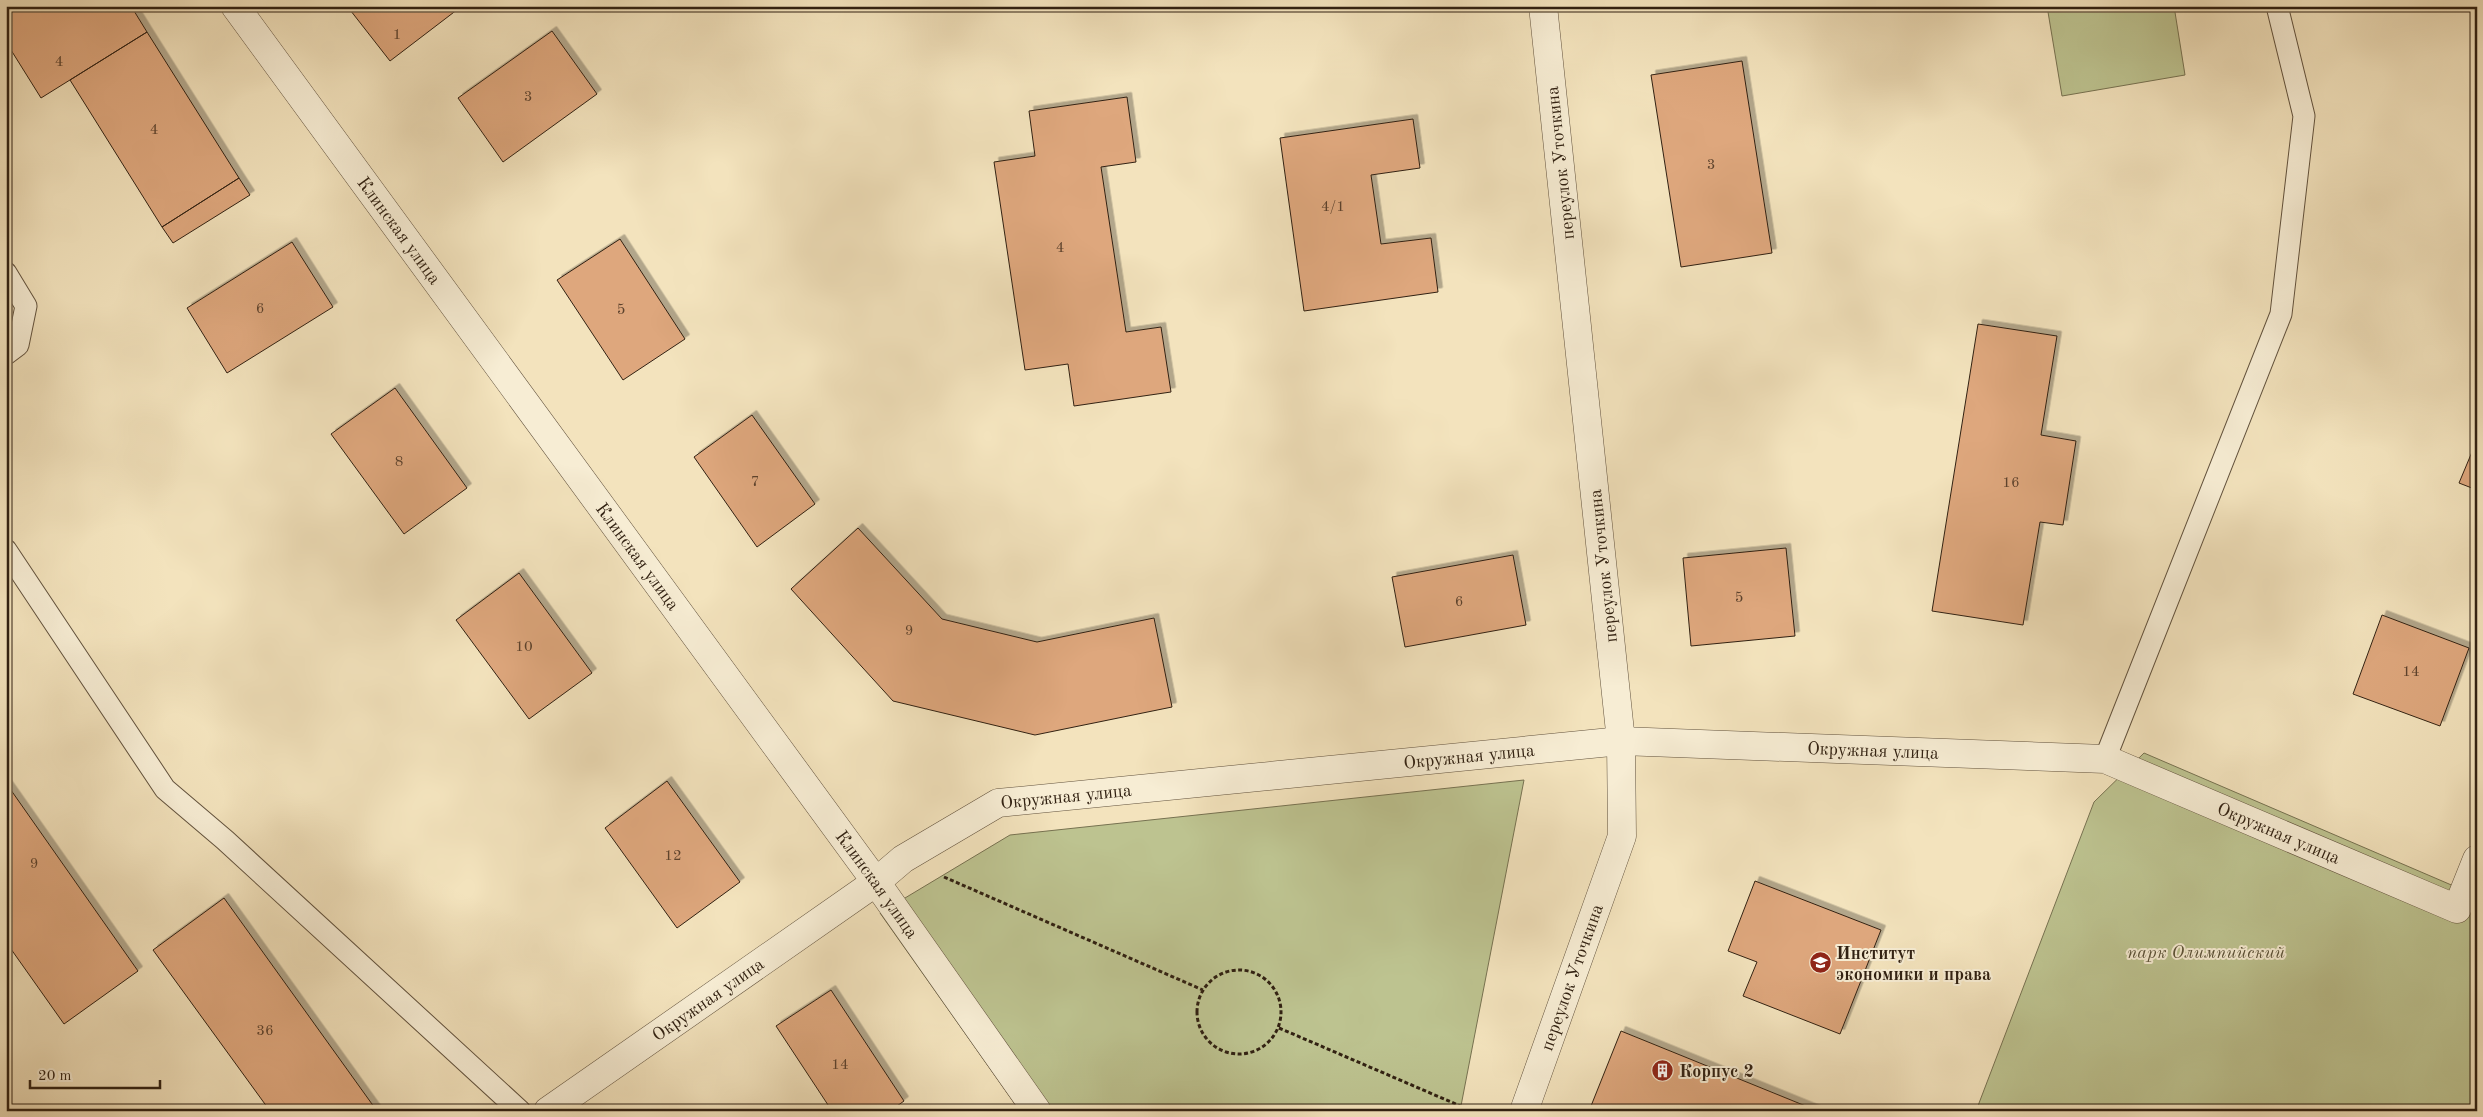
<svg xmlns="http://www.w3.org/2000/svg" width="2483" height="1117" viewBox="0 0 2483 1117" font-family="'Old Standard TT',serif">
<defs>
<filter id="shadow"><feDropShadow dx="4.5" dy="-4.5" stdDeviation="0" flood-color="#0004"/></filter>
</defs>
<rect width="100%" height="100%" fill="#f3e3bd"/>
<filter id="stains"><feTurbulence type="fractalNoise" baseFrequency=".004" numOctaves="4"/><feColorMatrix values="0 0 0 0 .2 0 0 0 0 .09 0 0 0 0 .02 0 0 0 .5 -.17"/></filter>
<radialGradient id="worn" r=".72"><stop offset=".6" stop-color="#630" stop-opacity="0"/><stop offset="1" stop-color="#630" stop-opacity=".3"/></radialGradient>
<path fill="#bdc390" stroke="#777251" d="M2047,6H2174L2185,75L2062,96Z
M2144,753L2477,896V1111H1976L2094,802Z
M1524,780L1460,1111H1020L880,913L1010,835Z"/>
<path fill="#dea77d" stroke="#312112" filter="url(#shadow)" d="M21,6H131L147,32L41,98L6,42V16Z
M347,6H462L390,61Z
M552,31L597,94L503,162L458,98Z
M147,32L239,178L162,227L70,80Z
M1742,61L1772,253L1681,267L1651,75Z
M1127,97L1136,162L1101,167L1126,332L1161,327L1171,392L1074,406L1068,364L1025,370L994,162L1035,156L1029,111Z
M1413,119L1420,168L1371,175L1381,244L1431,238L1438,292L1304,311L1280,138Z
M239,178L250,195L173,243L162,227Z
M620,239L685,339L623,380L557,280Z
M292,242L333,307L227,373L187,308Z
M1978,324L2057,336L2041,435L2076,441L2063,525L2040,522L2023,625L1932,611Z
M395,388L467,488L404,534L331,434Z
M752,415L815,504L757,547L694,457Z
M2477,440V490L2459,483Z
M858,528L942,619L1037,642L1154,618L1172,707L1035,735L893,701L791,589Z
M1786,548L1795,636L1691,646L1683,558Z
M1513,555L1526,625L1405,647L1392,577Z
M519,573L592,673L529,719L456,620Z
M2382,615L2469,648L2440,726L2353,694Z
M667,781L740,882L677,928L605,828Z
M6,783L138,971L64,1024L6,942Z
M1755,881L1881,930L1840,1034L1743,996L1757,962L1728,951Z
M224,898L377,1111H270L153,950Z
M831,990L904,1101L890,1111H832L776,1026Z
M1621,1031L1818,1111H1589Z"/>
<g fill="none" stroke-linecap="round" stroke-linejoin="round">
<defs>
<path id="lane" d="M6,273L26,306L18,345L6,354
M6,550L165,789L225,840L520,1111
M2105,759L2281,314L2304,116L2277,6"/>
<g id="street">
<path id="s1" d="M235,6L876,882L1037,1111"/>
<path id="s2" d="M548,1111L876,882L903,859L998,803L1621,741L2105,759L2457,909L2477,859"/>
<path id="s3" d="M1524,1111L1622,836L1621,741L1543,6"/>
</g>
</defs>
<use href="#lane" stroke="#62523d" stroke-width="23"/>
<use href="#street" stroke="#62523d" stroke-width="29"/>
<path stroke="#312112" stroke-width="3" stroke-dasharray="4 2.5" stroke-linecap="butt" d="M944,877L1203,990
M1197 1012a42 42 0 1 1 84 0a42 42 0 1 1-84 0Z
M1279,1028L1472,1111"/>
<use href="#lane" stroke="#f7edd4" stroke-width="21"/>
<use href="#street" stroke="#f7edd4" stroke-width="28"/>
</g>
<defs>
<symbol id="university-disc" viewBox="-11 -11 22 22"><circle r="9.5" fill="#8f2418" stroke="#f7edd4"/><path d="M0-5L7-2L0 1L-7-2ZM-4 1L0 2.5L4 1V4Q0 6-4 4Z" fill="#fff"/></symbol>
<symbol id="building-disc" viewBox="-11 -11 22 22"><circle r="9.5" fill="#8f2418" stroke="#f7edd4"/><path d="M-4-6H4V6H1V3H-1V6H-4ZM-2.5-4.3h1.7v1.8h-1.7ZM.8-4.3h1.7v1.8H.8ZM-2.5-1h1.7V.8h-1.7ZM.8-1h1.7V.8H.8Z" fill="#fff"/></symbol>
</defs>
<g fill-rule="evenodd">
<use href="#university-disc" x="1808" y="950" width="25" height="25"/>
<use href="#building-disc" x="1650" y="1058" width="25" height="25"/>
</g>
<g text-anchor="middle" stroke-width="4" stroke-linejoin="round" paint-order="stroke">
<g font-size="15" fill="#5c422d">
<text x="397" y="39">1</text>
<text x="59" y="66">4</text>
<text x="528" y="101">3</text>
<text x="154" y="134">4</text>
<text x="1711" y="169">3</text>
<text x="1333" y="211">4/1</text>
<text x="1060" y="252">4</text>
<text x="260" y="313">6</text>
<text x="621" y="314">5</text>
<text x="399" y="466">8</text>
<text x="755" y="486">7</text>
<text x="2011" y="487">16</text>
<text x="1739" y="602">5</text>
<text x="1459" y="606">6</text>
<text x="909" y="635">9</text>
<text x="524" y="651">10</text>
<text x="2411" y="676">14</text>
<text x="673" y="860">12</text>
<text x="34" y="868">9</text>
<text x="265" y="1035">36</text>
<text x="840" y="1069">14</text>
</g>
<g font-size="18" fill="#312112" stroke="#f7edd4">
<text transform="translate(1560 163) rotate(-96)" y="6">переулок Уточкина</text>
<text dy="6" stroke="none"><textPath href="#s1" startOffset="278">Клинская улица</textPath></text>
<text dy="6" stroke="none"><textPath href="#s1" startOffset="682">Клинская улица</textPath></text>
<text transform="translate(1603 566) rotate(-96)" y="6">переулок Уточкина</text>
<text dy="6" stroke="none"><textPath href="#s2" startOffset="1424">Окружная улица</textPath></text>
<text dy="6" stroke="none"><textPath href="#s2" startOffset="1019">Окружная улица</textPath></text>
<text dy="6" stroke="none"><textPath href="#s2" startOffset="614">Окружная улица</textPath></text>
<text dy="6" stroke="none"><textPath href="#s2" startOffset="1845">Окружная улица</textPath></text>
<text dy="6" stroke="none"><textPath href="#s1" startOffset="1088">Клинская улица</textPath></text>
<text dy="6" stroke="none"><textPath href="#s3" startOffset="142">переулок Уточкина</textPath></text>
<text dy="6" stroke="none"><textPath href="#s2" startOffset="195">Окружная улица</textPath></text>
</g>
<g font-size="18" font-style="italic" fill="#5b5238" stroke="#f7edd4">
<text x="2206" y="958">парк Олимпийский</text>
</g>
<g font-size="18" font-weight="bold" fill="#312112" stroke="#f7edd4" text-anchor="start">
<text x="1836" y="959">Институт<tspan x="1836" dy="21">экономики и права</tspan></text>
<text x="1679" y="1077">Корпус 2</text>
</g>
</g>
<rect width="2483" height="1117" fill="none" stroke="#f3e3bd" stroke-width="25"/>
<rect x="8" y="8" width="2468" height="1102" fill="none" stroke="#312112" stroke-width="2.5"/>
<rect x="12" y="12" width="2458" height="1092" fill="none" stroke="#312112"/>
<path d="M30 1080v8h130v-8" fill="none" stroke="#312112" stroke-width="2.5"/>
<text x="38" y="1080" font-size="15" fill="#312112" stroke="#f7edd4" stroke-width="4" paint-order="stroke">20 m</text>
<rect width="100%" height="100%" filter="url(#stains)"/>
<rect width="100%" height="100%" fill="url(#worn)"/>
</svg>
